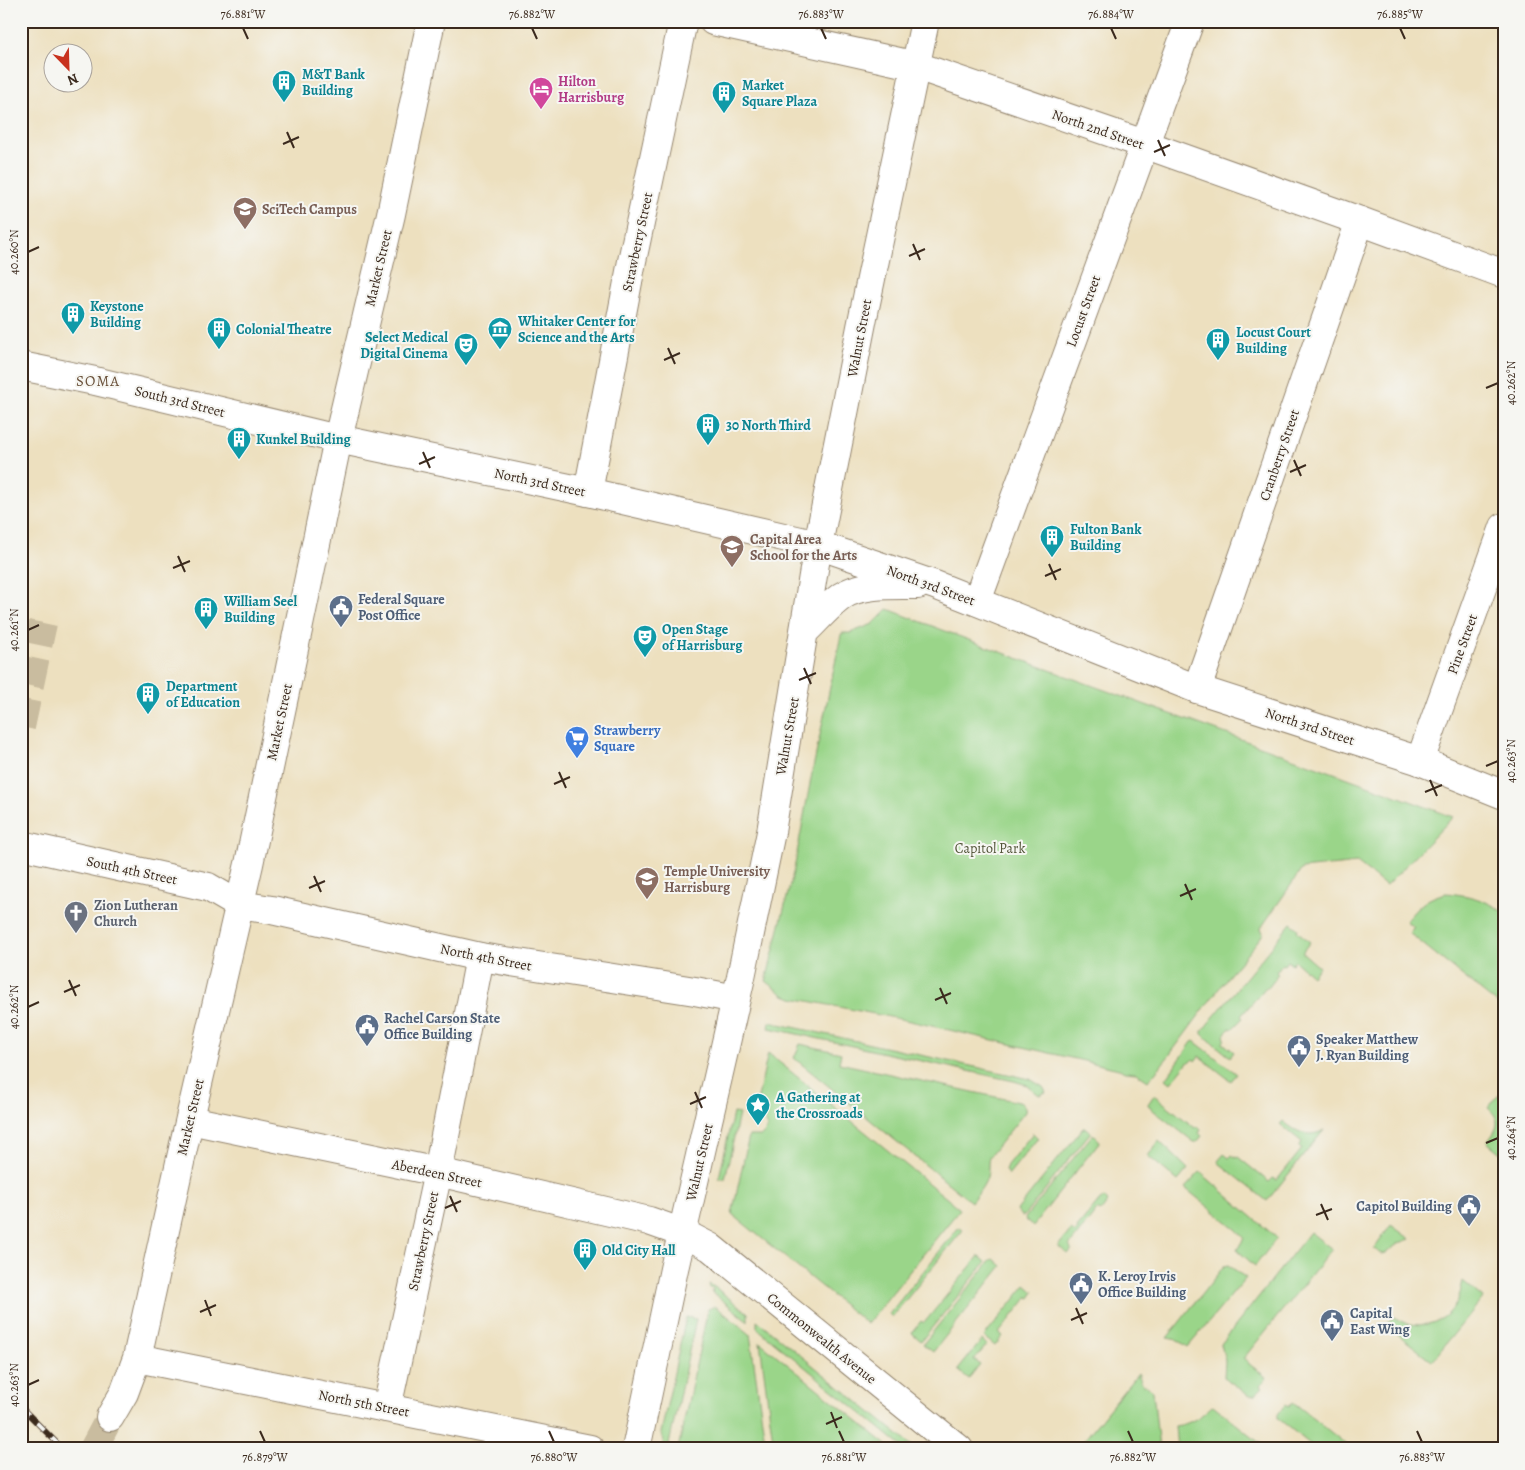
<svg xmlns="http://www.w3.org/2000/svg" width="1525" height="1470" viewBox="0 0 1525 1470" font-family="Alegreya,serif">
<rect width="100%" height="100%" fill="#f6f6f2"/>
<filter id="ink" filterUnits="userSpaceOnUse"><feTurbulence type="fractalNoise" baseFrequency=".02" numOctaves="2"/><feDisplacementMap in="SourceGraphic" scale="10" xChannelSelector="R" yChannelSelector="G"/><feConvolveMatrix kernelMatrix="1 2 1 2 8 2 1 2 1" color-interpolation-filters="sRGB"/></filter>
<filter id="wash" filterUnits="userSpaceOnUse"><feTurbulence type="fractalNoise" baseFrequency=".0096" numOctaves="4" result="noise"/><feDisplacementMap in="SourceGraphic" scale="20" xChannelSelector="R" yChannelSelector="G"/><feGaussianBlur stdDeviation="1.12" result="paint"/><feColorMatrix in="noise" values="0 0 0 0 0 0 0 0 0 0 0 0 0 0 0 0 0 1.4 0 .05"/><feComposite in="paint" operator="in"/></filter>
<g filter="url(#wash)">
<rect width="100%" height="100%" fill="#ede0bf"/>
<path fill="#9ad589" stroke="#6a8054" d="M888,609C1075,682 1265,746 1453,817L1386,886L1357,863L1302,869L1261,928L1263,933L1261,937L1226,979L1168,1057L1148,1081L1136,1073L1126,1072L1119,1069L910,1021L793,998L784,995L766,981L794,869L812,773L841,635L842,633H850L873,624Z
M1446,893C1469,895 1484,899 1504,912V1009L1409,933L1414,927L1406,921C1419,905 1426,898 1446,893Z
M1291,923L1298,929L1297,931L1310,942L1303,951V953L1319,967L1312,976L1295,961L1292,964L1288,961L1284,965L1282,964L1276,972L1278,974L1275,977L1276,978L1268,988L1266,987L1241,1016L1243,1018L1232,1029L1230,1028L1224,1036L1225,1038L1223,1043L1234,1052L1230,1057L1202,1034V1031Z
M770,1022L1030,1079L1043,1087L1046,1092L1039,1095L1027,1085L1014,1081L769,1028Z
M1194,1041L1237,1074L1231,1081L1199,1056L1195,1061L1193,1059L1190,1062H1188L1171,1083L1166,1079L1192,1042Z
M800,1044L841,1053L839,1063L1019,1102C1024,1104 1026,1107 1025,1112L989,1157C987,1164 989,1170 987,1177C984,1187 977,1194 971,1202L794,1058Z
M768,1053L960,1209L867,1324L732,1214L749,1136H761C768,1131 769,1126 764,1119L754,1115Z
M1501,1092L1504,1095V1156L1487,1142C1498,1129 1502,1120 1488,1108Z
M1154,1095L1195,1128L1197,1126L1201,1130L1199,1133L1202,1136L1197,1142H1194L1149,1107L1148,1104Z
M733,1113L739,1114L725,1179L719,1178Z
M1283,1121C1295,1131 1309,1139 1324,1130L1267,1201L1219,1163L1218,1161L1224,1154L1229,1158L1232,1155L1236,1158L1238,1157L1269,1182L1273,1178L1277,1180L1302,1149L1299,1147L1302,1142L1280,1124Z
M1083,1128H1087L1090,1131V1133L1024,1216H1021L1017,1211L1018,1209Z
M1033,1133L1038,1138L1008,1175L1005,1170L1007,1165Z
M1093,1134L1100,1141L1033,1226L1026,1220L1025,1218Z
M1159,1141L1188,1169L1178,1181L1148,1156Z
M1200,1172L1277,1238L1255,1266L1237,1250L1244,1238L1237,1230L1185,1188Z
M1104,1198L1108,1202L1100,1212L1097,1210L1069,1246L1072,1249L1068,1254L1058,1246L1071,1230L1075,1233L1078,1230L1077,1228L1100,1200Z
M1391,1225L1410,1239L1399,1243L1386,1253L1382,1254L1374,1249Z
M959,1227L963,1230L892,1317L889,1314Z
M1310,1232L1332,1249L1243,1359L1267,1378L1261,1385L1263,1387L1255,1395L1249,1396L1224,1377L1225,1361L1221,1344Z
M979,1256L986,1262L921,1341L912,1333L921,1321L924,1323Z
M994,1259L1002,1266L933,1352L923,1344L991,1260Z
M1228,1265L1246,1278L1188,1347L1178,1340L1167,1338L1224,1266Z
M1463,1281L1483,1298L1432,1361L1386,1325L1394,1317C1414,1331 1443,1326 1456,1304C1460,1296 1461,1289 1463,1281Z
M709,1284L716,1288L748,1313V1321L712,1292L713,1289L710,1288Z
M1026,1285L1034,1292L1030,1298L1028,1297L999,1333L1003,1336L995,1346L984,1337Z
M715,1306L750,1334L766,1449H678L708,1309Z
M686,1317L696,1319L668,1449H665L661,1433Z
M757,1320L916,1449H905L757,1328Z
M982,1340L987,1345L974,1360L980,1365L969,1379L958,1370Z
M760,1342L892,1449H774Z
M1138,1373L1142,1383L1153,1391L1159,1449H1077Z
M1293,1402L1352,1449H1316L1280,1420L1278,1418V1414L1286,1405L1289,1407Z
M1213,1405L1267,1449H1177L1175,1426C1191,1424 1202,1416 1213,1405Z"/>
</g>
<g filter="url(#ink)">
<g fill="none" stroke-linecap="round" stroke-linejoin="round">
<path stroke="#c9bc9f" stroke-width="28" stroke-dasharray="28 14" stroke-linecap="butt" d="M21,727L43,623"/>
<path stroke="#c9bc9f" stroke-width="28" stroke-dasharray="28 14" stroke-linecap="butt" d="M93,1449L110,1417"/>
<defs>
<path id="minor" d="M21,366L95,381L338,439
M588,492L632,261L683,21
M977,601L1190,21
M1197,689L1360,221
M1420,761L1504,527
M190,1120L438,1172L649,1221L683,1233L710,1247L959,1449
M387,1408L438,1172L480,957"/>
<path id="major" d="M713,21L917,66L1144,144L1360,221L1504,274
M338,439L588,492L818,545L935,585L1197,689L1420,761L1504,795
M805,631C817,620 828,606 842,596C861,583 895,585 918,585
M21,845L208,887L239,905L272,910L480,957L695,991L736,999
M137,1358L590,1449
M110,1417L124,1393L137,1358L184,1144L249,864L338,439L391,214L431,21
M636,1449L674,1269L741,977L771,832L818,545L863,317L925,21"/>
</defs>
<use href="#minor" stroke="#94856e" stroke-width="30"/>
<use href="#major" stroke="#94856e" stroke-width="30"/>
<use href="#minor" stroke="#fff" stroke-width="28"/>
<use href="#major" stroke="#fff" stroke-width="28"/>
<defs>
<path id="rail" d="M21,1407L63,1449"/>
</defs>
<use href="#rail" stroke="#3b2a1e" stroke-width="5.5"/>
<use href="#rail" stroke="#f6f6f2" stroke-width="4" stroke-dasharray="11" stroke-linecap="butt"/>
</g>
</g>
<path fill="none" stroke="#3b2a1e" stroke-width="2" d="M243,28L248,39M532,28L537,39M821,28L826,39M1111,28L1116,39M1400,28L1405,39M287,132L294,148M1158,140L1165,156M283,144L299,137M1154,152L1170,145M913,244L920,260M28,252L39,247M909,256L925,249M668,348L675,364M664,360L680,353M1486,388L1498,383M423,452L430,468M1294,460L1301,476M419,464L435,457M1290,472L1306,465M178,556L185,572M1049,564L1056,580M173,568L190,561M1045,576L1061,569M28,630L39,625M804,668L811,684M799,680L816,673M1486,766L1498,761M559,772L566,788M1430,780L1437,796M554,784L570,777M1425,792L1442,785M314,876L321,892M1185,884L1192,900M309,888L325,881M1180,896L1196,889M69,980L76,996M940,988L947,1004M64,992L80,985M935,1000L951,993M28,1007L39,1002M695,1092L702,1108M690,1104L706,1097M1486,1143L1498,1138M450,1196L457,1212M1321,1204L1328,1220M445,1208L461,1201M1316,1215L1332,1209M205,1300L211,1316M1076,1308L1083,1324M200,1312L216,1305M1071,1320L1087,1313M28,1385L39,1380M831,1412L837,1428M826,1424L842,1417M260,1431L265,1442M549,1431L554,1442M839,1431L844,1442M1128,1431L1133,1442M1417,1431L1422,1442"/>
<defs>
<symbol id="building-pin" viewBox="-11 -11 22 30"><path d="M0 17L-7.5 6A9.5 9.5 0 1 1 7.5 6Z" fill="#0f9aa8" stroke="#f6f6f2"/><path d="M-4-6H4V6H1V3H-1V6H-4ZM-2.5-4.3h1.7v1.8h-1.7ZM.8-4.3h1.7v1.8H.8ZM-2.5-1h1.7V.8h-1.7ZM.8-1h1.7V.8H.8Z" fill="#fff"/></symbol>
<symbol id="hotel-pin" viewBox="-11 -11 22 30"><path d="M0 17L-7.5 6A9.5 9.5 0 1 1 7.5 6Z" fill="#d1479c" stroke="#f6f6f2"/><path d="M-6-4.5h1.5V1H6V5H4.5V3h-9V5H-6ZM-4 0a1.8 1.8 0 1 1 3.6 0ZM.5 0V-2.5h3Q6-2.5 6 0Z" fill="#fff"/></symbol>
<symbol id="school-pin" viewBox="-11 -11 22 30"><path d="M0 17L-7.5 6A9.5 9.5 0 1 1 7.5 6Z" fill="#8d6e63" stroke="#f6f6f2"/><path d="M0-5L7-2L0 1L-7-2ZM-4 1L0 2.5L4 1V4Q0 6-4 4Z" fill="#fff"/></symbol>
<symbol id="museum-pin" viewBox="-11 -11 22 30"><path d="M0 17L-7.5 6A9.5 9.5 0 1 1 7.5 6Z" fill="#0f9aa8" stroke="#f6f6f2"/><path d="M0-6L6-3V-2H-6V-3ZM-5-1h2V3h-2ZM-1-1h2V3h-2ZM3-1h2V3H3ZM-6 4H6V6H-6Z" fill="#fff"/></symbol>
<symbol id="theatre-pin" viewBox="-11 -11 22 30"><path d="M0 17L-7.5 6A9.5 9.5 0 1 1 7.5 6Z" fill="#0f9aa8" stroke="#f6f6f2"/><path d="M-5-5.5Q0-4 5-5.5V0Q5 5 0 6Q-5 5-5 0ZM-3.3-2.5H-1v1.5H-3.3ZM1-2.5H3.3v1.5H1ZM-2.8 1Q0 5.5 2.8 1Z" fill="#fff"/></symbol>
<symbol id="civic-pin" viewBox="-11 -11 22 30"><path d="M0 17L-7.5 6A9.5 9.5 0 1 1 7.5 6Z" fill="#5c6f8a" stroke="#f6f6f2"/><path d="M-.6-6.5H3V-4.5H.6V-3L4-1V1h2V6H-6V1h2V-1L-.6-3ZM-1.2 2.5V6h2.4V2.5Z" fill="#fff"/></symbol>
<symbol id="supermarket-pin" viewBox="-11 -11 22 30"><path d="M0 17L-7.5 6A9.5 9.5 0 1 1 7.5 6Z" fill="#3f7fe0" stroke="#f6f6f2"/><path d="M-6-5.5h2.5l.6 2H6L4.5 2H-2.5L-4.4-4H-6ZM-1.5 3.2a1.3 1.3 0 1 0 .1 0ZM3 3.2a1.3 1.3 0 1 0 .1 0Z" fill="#fff"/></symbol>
<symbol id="university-pin" viewBox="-11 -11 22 30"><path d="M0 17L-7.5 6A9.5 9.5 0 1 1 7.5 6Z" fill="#8d6e63" stroke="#f6f6f2"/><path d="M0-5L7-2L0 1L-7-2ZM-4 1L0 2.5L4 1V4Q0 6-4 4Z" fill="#fff"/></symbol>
<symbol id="church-pin" viewBox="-11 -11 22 30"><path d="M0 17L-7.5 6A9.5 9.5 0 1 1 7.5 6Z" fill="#6b7280" stroke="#f6f6f2"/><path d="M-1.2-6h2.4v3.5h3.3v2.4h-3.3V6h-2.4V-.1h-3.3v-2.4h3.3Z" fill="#fff"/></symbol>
<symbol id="sight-pin" viewBox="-11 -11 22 30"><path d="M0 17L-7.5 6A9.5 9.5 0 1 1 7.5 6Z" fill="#0f9aa8" stroke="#f6f6f2"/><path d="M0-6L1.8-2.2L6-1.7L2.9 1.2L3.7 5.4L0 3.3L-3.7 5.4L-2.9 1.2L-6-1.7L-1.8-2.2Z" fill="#fff"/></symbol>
</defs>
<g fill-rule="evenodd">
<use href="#building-pin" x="270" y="68" width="28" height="38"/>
<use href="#hotel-pin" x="527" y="75" width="28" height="38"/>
<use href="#building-pin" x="710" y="79" width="28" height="38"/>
<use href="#school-pin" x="231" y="195" width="28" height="38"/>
<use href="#building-pin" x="59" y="300" width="28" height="38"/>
<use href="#building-pin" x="205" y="315" width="28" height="38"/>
<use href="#museum-pin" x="486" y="315" width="28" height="38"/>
<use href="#building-pin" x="1204" y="326" width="28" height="38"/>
<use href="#theatre-pin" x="452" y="331" width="28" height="38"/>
<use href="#building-pin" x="694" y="411" width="28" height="38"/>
<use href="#building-pin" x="225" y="425" width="28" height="38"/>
<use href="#building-pin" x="1038" y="523" width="28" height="38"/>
<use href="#school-pin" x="718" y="533" width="28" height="38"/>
<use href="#civic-pin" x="327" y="593" width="28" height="38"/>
<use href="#building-pin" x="192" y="595" width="28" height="38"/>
<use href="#theatre-pin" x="631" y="623" width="28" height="38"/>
<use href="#building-pin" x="134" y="680" width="28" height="38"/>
<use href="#supermarket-pin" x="563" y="724" width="28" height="38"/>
<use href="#university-pin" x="633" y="865" width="28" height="38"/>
<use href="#church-pin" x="62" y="899" width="28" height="38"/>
<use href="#civic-pin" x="353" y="1012" width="28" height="38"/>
<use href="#civic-pin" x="1285" y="1033" width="28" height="38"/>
<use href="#sight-pin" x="744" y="1091" width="28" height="38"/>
<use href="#civic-pin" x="1455" y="1192" width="28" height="38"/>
<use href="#building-pin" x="571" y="1236" width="28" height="38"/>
<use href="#civic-pin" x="1067" y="1270" width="28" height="38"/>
<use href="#civic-pin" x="1318" y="1307" width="28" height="38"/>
</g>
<g text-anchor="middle" stroke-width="4" stroke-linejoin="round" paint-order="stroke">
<g font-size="14" font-weight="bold" fill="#0d838f" stroke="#f6f6f2" text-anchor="start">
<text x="302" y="79">M&amp;T Bank<tspan x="302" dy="16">Building</tspan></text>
<text x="742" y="90">Market<tspan x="742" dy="16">Square Plaza</tspan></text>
<text x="90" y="311">Keystone<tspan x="90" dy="16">Building</tspan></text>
<text x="518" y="326">Whitaker Center for<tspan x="518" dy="16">Science and the Arts</tspan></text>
<text x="236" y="334">Colonial Theatre</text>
<text x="1236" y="337">Locust Court<tspan x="1236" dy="16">Building</tspan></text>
<text x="448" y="342" text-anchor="end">Select Medical<tspan x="448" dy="16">Digital Cinema</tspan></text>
<text x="726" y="430">30 North Third</text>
<text x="256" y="444">Kunkel Building</text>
<text x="1070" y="534">Fulton Bank<tspan x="1070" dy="16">Building</tspan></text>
<text x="224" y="606">William Seel<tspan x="224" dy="16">Building</tspan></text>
<text x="662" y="634">Open Stage<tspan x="662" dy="16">of Harrisburg</tspan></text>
<text x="166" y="691">Department<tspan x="166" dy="16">of Education</tspan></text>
<text x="776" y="1102">A Gathering at<tspan x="776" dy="16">the Crossroads</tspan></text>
<text x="602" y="1255">Old City Hall</text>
</g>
<g font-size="14" font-weight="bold" fill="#b23c85" stroke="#f6f6f2" text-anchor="start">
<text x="558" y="86">Hilton<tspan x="558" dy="16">Harrisburg</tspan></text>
</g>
<g font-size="14" fill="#3b2a1e" stroke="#f6f6f2">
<text transform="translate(1098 129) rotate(19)" y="5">North 2nd Street</text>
<text transform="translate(637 242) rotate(-78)" y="5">Strawberry Street</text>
<text transform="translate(378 268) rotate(-77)" y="5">Market Street</text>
<text transform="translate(1083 311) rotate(-70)" y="5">Locust Street</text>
<text transform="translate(859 338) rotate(-79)" y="5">Walnut Street</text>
<text transform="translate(180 401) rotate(14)" y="5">South 3rd Street</text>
<text transform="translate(1279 455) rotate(-71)" y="5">Cranberry Street</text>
<text transform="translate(540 482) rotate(12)" y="5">North 3rd Street</text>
<text transform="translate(931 585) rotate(20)" y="5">North 3rd Street</text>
<text transform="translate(1462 644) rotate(-70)" y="5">Pine Street</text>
<text transform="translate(279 722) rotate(-78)" y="5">Market Street</text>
<text transform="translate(1310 726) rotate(18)" y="5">North 3rd Street</text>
<text transform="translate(787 736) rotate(-80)" y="5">Walnut Street</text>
<text transform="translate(132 870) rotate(12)" y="5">South 4th Street</text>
<text transform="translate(486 957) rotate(11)" y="5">North 4th Street</text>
<text transform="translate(190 1117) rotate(-77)" y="5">Market Street</text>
<text transform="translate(699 1162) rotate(-77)" y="5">Walnut Street</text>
<text transform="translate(437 1173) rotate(12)" y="5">Aberdeen Street</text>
<text transform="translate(423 1241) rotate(-78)" y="5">Strawberry Street</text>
<text transform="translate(822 1338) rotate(39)" y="5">Commonwealth Avenue</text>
<text transform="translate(364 1403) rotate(11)" y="5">North 5th Street</text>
</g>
<g font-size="14" font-weight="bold" fill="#785e54" stroke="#f6f6f2" text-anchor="start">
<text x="262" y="214">SciTech Campus</text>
<text x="750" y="544">Capital Area<tspan x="750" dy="16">School for the Arts</tspan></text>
<text x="664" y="876">Temple University<tspan x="664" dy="16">Harrisburg</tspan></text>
</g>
<g font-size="14" font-weight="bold" fill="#4e5e75" stroke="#f6f6f2" text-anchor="start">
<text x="358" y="604">Federal Square<tspan x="358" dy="16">Post Office</tspan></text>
<text x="384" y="1023">Rachel Carson State<tspan x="384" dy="16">Office Building</tspan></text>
<text x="1316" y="1044">Speaker Matthew<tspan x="1316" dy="16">J. Ryan Building</tspan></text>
<text x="1452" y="1211" text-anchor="end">Capitol Building</text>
<text x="1098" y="1281">K. Leroy Irvis<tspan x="1098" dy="16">Office Building</tspan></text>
<text x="1350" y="1318">Capital<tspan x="1350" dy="16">East Wing</tspan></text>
</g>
<g font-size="14" font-weight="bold" fill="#366cbe" stroke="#f6f6f2" text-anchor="start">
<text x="594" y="735">Strawberry<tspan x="594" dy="16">Square</tspan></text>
</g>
<g font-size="14" fill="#535539" stroke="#f6f6f2">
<text x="990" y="853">Capitol Park</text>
</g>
<g font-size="14" font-weight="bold" fill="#5b616d" stroke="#f6f6f2" text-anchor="start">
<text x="94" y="910">Zion Lutheran<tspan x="94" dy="16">Church</tspan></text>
</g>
<g font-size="15" letter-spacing="1" fill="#6b523c" stroke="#f6f6f2">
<text x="98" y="386">SOMA</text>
</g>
</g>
<rect width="1525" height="1470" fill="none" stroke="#f6f6f2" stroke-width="55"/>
<g transform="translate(68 68) rotate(157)"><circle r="24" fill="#f6f6f2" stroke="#aba49d"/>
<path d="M0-4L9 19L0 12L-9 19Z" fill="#c8321e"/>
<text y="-8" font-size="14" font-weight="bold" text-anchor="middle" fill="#3b2a1e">N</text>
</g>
<rect x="28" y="28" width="1470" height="1414" fill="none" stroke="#3b2a1e" stroke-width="2"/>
<g font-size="12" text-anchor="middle" fill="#3b2a1e">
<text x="243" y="18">76.881°W</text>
<text x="532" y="18">76.882°W</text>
<text x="821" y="18">76.883°W</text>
<text x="1111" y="18">76.884°W</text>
<text x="1400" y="18">76.885°W</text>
<text transform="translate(14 252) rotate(-90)" y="4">40.260°N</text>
<text transform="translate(1511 383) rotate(-90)" y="4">40.262°N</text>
<text transform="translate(14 630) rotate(-90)" y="4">40.261°N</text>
<text transform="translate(1511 761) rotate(-90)" y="4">40.263°N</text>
<text transform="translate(14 1007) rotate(-90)" y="4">40.262°N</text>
<text transform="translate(1511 1138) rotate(-90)" y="4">40.264°N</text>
<text transform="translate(14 1385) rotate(-90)" y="4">40.263°N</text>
<text x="265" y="1461">76.879°W</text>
<text x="554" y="1461">76.880°W</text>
<text x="844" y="1461">76.881°W</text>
<text x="1133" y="1461">76.882°W</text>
<text x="1422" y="1461">76.883°W</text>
</g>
</svg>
